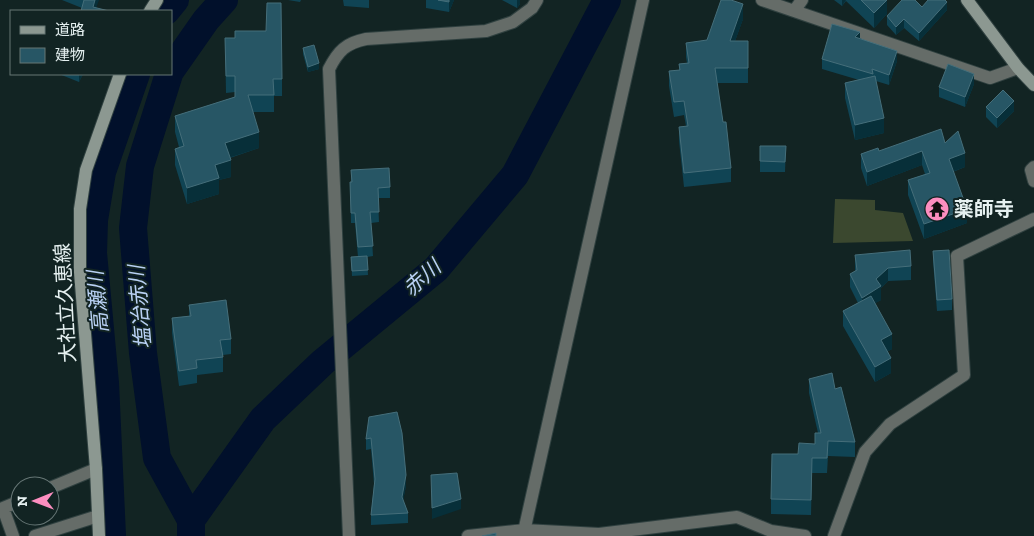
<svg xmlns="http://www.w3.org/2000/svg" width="1034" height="536" viewBox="0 0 1034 536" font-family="'Zilla Slab','Noto Sans JP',serif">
<rect width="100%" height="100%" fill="#122423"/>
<path fill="#3b482f" d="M835,199L875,200V210L903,213L913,241L833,243Z"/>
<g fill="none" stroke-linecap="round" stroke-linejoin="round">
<path stroke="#01102b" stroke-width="28" d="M166,11L175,0
M171,70L206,20L224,0
M169,74L140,166L133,228L143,353L157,458L191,520V536
M191,520L263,419L323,362L436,269L515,175L607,0
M112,536L105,383L93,253L94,220L102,172L136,74"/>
<defs>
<path id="minor" d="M762,0L990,78L1018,68
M794,11L802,0
M1034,167L1031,170L1034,181
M50,488L96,469
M13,536L3,508L20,501
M35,536L98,516
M349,536L329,69C338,51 346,43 366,39L486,31L513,22L532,8L537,0
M468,536L524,530L599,534L737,517L771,531L805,536
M523,536L643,0
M834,536L865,452L890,424L964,375L957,256L1034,219"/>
<path id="secondary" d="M967,0L1018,68L1034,85
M150,11L157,0
M99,536L96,469L80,272V209L86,170L120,74"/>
</defs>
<use href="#minor" stroke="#304140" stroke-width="14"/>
<use href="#secondary" stroke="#304140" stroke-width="14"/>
<use href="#minor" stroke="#656c68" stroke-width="12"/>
<use href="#secondary" stroke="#8c9891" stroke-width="12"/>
</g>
<path fill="#104454" d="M62,0H99L82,8Z
M288,0H301L300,2Z
M343,0H369V8L344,6Z
M426,0H454L449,12L426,8Z
M502,0H520V4L517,8Z
M834,0H887V14L874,28L846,1L842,6Z
M922,7L947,10L919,41L904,28L896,35L887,25V16Z
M743,19L735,41H748V83H717L723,122L731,168V182L684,187L679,141V127L686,126L684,115L674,117L669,86V71L679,70V64L687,63L686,57V43L707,40Z
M225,38L282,79V96H274V112H253L259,148L230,158L231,177L219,180V194L187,204L175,165V149L179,147L175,132V116L235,97V92L226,93Z
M860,38L897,61L889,85L876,81L884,133L855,140L845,98V83L859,80L822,69V59Z
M303,48L319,69L308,72L303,54Z
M59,74H83L79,82Z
M974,84L965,107L939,97V87Z
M986,107L1014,111L997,128L986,117Z
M945,143L965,167L953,172L967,223L924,239L908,195V180L925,174L922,165L867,186L861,168V154Z
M760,146H786L785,172H760Z
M351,170L390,187V198H378L379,222L371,223L373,256L367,257L368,275L352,276L351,257H358L355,223H351L350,182H351Z
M933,251L952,299V310L937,311L933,261Z
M855,255L911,266V280L888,281L881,288V300L875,303L892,349L888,351L891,373L875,382L843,326V311L858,303L850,287V274L855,271Z
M189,305L231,339V354L223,355V372L197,375V383L179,386L172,333V318L189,316Z
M809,379L835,389L855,442V457L828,456L827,473H812L811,515L771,514V499L798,454L815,444L818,433L809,393Z
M397,412L406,486L403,500L408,513V523L371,525V515L374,484L371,449L366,450V439Z"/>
<path fill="#072f39" d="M95,0H99L95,11L93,7Z
M449,0H454L449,12Z
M517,0H520V4L517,8Z
M842,0H846L842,6Z
M887,0V14L874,28V13Z
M947,2V10L919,41V33Z
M743,4V19L730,55V41Z
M904,19V28L896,35V27Z
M860,32V42L855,37Z
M897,51V61L889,85V75Z
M319,63V69L308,72V67Z
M79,74H83L79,82Z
M974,74V84L965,107V97Z
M1014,101V111L997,128V118Z
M884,118V133L855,140V125Z
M259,132V148L225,159V143Z
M922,151V165L867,186V172Z
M965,153V167L949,173V159Z
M231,160V177L219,180V194L187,204V188L215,165Z
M967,209V223L924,239V224Z
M888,268V281L881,288V300L862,311V298L876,279Z
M892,334V349L881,355V340Z
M891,358V373L875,382V367Z
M406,475V486L402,507V497Z
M461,499V509L432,519V508Z"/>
<path fill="#275665" stroke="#456e7a" d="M84,0H95L93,7L109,11H81Z
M438,0H449V2Z
M721,0H731L743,4L730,41H748V68H715L723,122H726L731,168L684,173L679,127L688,126L684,101L674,102L669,71L680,70L679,64L689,63L686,43L707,40Z
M861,0H887L874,13Z
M902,0H915L922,7L928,0H945L947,2L919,33L904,19L896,27L887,16Z
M267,3H281L282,79H273L274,95H248L259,132L225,143L231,160L215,165L219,178L187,188L175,149L184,146L175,116L235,97V76H226L225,38H235V31H266Z
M832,24L860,32L855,37L897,51L889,75L872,69L873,74L822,59Z
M314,45L319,63L308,67L303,48Z
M948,64L974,74L965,97L939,87Z
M875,76L884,118L855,125L845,83Z
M1003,90L1014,101L997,118L986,107Z
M941,129L945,143L958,131L965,153L949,159L967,209L924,224L908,180L930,173L922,151L867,172L861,154L878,148L879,151Z
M760,146H786L785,162L760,161Z
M389,168L390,187L378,188L379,212H370L373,246L358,247L355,213H351L350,182H352L351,170Z
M910,250L911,266L888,268L876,279L881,286L862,298L850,274L857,270L855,255Z
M949,250L952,299L937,300L933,251Z
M367,256L368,270L352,271L351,257Z
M871,296L892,334L881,340L891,358L875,367L843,311Z
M226,300L231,339L220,340L223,357L196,360L197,368L179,371L172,318L191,316L189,305Z
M832,373L835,389L841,387L855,442L828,441L827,458H812L811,500L771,499L772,454H798L799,443L815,444V433H821L809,379Z
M397,412L402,433L406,475L402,497L408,513L371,515L375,479L371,438L366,439L369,417Z
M457,473L461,499L432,508L431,475Z
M496,533V536H482Z"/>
<defs>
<symbol id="temple-disc" viewBox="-11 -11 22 22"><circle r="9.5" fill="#fd8ec0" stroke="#122423"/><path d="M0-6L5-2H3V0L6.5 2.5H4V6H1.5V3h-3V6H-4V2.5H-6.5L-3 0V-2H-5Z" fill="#111"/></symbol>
</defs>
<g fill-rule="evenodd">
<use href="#temple-disc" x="923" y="195" width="28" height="28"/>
</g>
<g text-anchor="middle" stroke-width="4" stroke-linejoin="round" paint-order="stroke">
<g font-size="20" font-weight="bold" fill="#e5f0f0" stroke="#122423" text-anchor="start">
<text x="954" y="216">薬師寺</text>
</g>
<g font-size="20" fill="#e5f0f0" stroke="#122423">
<text transform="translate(65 303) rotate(-93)" y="7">大社立久恵線</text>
</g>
<g font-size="21" font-style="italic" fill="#b9d1f4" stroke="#122423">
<text transform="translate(422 278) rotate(-42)" y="7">赤川</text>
<text transform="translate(98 302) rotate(-95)" y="7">高瀬川</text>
<text transform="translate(140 307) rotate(-95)" y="7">塩冶赤川</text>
</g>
</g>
<rect x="10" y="10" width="162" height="65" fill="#122423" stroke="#667675"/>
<rect x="20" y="26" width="25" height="8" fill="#8c9891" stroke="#667675"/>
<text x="55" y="35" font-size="15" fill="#e5f0f0">道路</text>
<rect x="20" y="48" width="25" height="15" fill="#275665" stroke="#667675"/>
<text x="55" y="60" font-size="15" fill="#e5f0f0">建物</text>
<g transform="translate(35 501) rotate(269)"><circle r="24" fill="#122423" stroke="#667675"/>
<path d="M0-4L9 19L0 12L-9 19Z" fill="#fd8ec0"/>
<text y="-8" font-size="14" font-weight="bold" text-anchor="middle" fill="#e5f0f0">N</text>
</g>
</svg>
